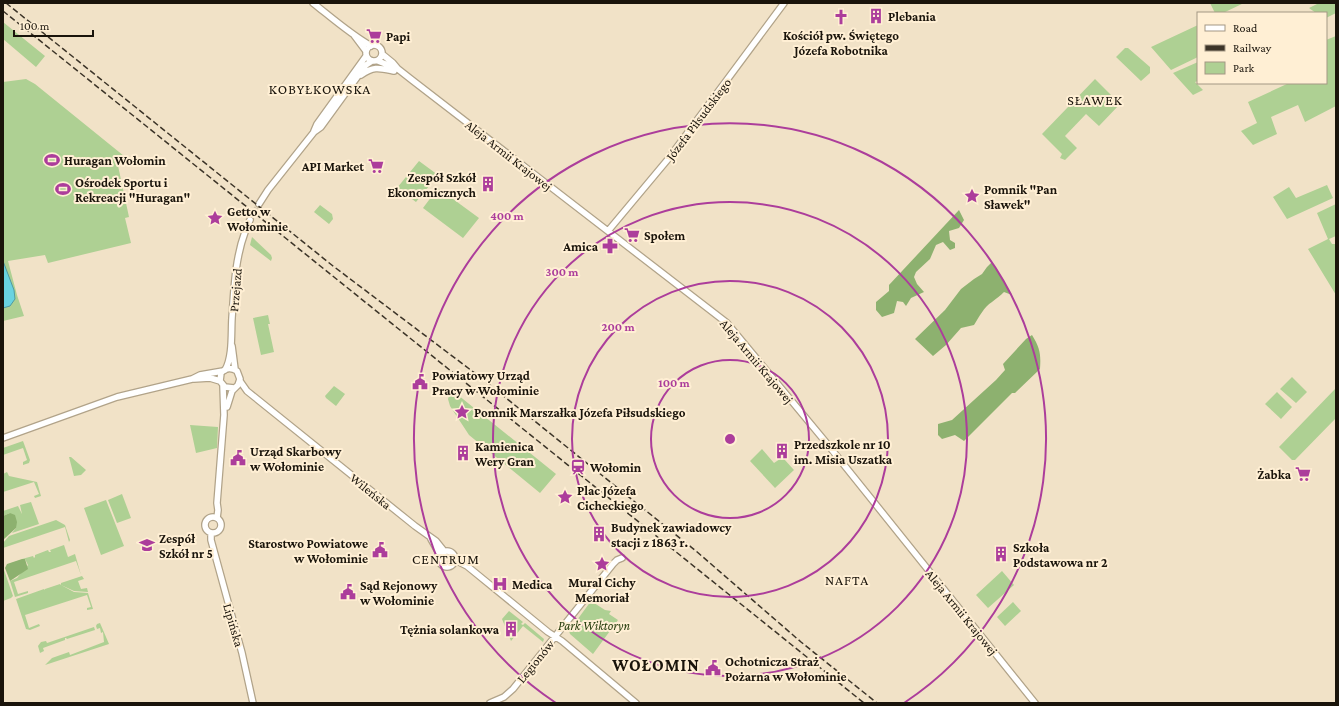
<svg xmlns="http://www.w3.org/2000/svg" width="1339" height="706" viewBox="0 0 1339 706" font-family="'Crimson Pro',serif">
<rect width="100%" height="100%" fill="#f1e2c7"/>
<path fill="#aed093" d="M1210,3H1244L1223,13H1215Z
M1319,3H1336V13L1326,18V13H1316L1309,8Z
M3,22L45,56L36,67L3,39Z
M1198,25V57L1171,70L1151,47Z
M1336,36V106L1305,122L1298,105L1271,117L1277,134L1253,145L1241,131L1257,123L1248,102L1289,83H1326V40Z
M1125,48H1128L1150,67V73L1141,81L1116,57Z
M1198,62V81L1195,82L1203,90L1193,95L1173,73Z
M26,79L35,84L124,156L117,161L129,217L125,218L131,243L48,263L45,255L8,261L17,295L24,316L3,321V82Z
M1095,79L1120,104L1099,126L1086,114L1065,136L1077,148L1065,160L1060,158L1062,154L1042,134Z
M419,161L438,175L416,202L397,188Z
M1327,185L1333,198L1287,219L1273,197L1289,187L1296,198Z
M438,188L479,218L463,238L423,208Z
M1336,204V236L1329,239L1332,244H1336V295L1308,249L1328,239L1317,213Z
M320,205L332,214L333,219L329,224L314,212Z
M252,237L271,255L272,258L271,261L250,245Z
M268,315L270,324H268L274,352L261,355L253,318Z
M1292,377L1307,392L1296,403L1280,389Z
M334,386L345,394L336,406L326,398L325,396Z
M1336,388V418L1295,460H1292L1279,447Z
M453,391L556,474L540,493L469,435L450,406L448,399L449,396Z
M1277,392L1292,407L1281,419L1265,404Z
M190,425L218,427L217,448L196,453Z
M23,441L30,460L29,463L23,465V462L27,460L23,448L3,455V448Z
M762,449L774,463L780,459L782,460L784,459L794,470L775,488L750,461Z
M69,457H71L86,470L81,475L74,476Z
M7,472L9,476L37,482L41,496L35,498L34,496L39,494L34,482L3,492V474Z
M122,494L131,518L117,523L108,500Z
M106,500L124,546L101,555L84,508Z
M31,502L39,524L12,533L16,528L10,513L3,516V511L18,506L22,514L20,505Z
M56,520L65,525L70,540L69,542L65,527L3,548V543L9,536Z
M64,545L68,557L75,554L81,575L76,561L14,582L18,594L28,591V593L15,597L10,581L17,578L28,565L25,559H22L33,556L34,558L35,557V555L48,550L49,552H51L50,550Z
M3,567L13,596L11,598L3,601Z
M1002,571L1014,585L988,608L976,595Z
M82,576L84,579L78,581L81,589L87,588L88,592L74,591L61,585V583Z
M60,584L61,585L74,592L88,593L93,609L87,610V608L91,607L87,595L25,615L29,628L39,624L40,626L30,630L26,629L16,599L44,589L45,590V589Z
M591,601L605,610L611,611L609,614L618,620L593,654L570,634L569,631Z
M1013,602L1021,611L1005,626L997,617Z
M509,611L523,622L521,624L523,625L525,623L544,639L543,642L523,626L511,641L502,619Z
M100,623L109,644L45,665L52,658L69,652L70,655L104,642L103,632L101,633L100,628L97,629L96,626L97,624Z
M94,627L95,630L67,639L66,638H65V640L43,648L44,651L40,653L38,646L41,642L46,641L47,643Z"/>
<path fill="#8db16f" d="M959,210L964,220L959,228L949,231L950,240L955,243V248L950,250L943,242L936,245L930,259L916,272L914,277L917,284L924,292L911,298L906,306L903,302L897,301L894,313L882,317L876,310V302L889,291V285Z
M992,262L1012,295L1004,292C1000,296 997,298 992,302C984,307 979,317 974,325L961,328L946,345L933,356L915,339L945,310L961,289L974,279L982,274L987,267Z
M1032,335C1040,348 1041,354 1040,369L1015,393H1012L964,441L955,435L942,439L938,435V424L952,420L996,380L1005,370L1003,364L1026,339Z
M10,513L15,515L17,522L16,528L3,540V516Z
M22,559H25L28,569L10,581L5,568L7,564Z"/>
<path fill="#69d3e0" stroke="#519aa0" d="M3,261L14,290L15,299L10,306L3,308Z"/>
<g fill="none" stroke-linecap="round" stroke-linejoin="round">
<path stroke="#d1c3ab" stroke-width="5.5" stroke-dasharray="5.5 3" stroke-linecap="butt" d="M250,220L259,204"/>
<defs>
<path id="minor" d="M313,3C332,18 350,34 371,46
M354,35L366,51
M366 53a8 8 0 1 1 16 0a8 8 0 1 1-16 0Z
M382,54L393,63L398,69
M378,61L398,69L412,80L727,323L824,440L1035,703
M361,75C374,66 379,68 394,71
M314,131L317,124L366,56
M259,204L268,190L314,132L321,127L366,65L372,61
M248,224L250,220
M608,231L669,158L784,3
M232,346L235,369
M225,370C233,357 231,332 232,318C234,289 235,259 245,232
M194,379L210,378L220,381
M240,381L247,391L415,526L436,541L444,551
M227,407L232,391L238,385L240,379L237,371C231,367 225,368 221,373L220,381L225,387L234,388
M3,438L117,397L192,379L200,375L223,371
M205 525a8 8 0 1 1 16 0a8 8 0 1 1-16 0Z
M217,518L218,510L217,503L224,415L223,386
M211,533V540L242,653L253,703
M431,539L440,555
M439 559a8 8 0 1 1 16 0a8 8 0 1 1-16 0Z
M455,560L467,566L548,632L562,641L636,703
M490,703L504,697L513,689L613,564L617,560L622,558"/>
</defs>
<use href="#minor" stroke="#b1a389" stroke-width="8"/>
<use href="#minor" stroke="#fff" stroke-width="5.5"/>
<path stroke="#3c3428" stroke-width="1.5" stroke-dasharray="6 3" stroke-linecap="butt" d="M6,3L333,266L480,377L645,510L696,551L801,642L877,703
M3,11L864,703"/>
</g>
<g fill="none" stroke="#ac3d9b" stroke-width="2">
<circle cx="730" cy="439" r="79"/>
<circle cx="730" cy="439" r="158"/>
<circle cx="730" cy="439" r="237"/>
<path d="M556 703A316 316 0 1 1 904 703"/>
</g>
<defs>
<symbol id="building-bare" viewBox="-9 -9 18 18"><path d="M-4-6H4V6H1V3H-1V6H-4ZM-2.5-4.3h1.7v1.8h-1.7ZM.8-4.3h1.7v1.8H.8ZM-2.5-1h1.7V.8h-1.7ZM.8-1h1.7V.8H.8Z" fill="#ac3d9b" stroke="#ffefd4" stroke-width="2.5" paint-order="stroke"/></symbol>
<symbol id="church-bare" viewBox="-9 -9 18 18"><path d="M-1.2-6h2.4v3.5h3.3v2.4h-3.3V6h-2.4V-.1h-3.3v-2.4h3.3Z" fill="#ac3d9b" stroke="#ffefd4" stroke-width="2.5" paint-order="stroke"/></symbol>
<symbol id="supermarket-bare" viewBox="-9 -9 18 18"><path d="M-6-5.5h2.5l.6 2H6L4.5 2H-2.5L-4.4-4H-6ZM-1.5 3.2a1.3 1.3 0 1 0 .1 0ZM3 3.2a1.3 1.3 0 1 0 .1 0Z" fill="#ac3d9b" stroke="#ffefd4" stroke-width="2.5" paint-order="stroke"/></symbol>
<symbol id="stadium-bare" viewBox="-9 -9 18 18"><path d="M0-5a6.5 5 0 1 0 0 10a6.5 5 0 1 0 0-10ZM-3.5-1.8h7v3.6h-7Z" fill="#ac3d9b" stroke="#ffefd4" stroke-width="2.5" paint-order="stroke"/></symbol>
<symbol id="sight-bare" viewBox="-9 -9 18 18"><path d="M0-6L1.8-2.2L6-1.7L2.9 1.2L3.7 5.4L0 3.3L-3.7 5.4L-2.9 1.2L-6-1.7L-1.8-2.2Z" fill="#ac3d9b" stroke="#ffefd4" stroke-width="2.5" paint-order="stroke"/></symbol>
<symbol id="pharmacy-bare" viewBox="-9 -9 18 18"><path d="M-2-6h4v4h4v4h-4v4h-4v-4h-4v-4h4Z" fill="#ac3d9b" stroke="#ffefd4" stroke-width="2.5" paint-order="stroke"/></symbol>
<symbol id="civic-bare" viewBox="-9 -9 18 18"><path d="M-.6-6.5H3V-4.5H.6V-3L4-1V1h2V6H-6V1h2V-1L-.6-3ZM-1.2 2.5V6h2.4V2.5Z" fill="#ac3d9b" stroke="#ffefd4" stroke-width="2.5" paint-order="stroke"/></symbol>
<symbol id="station-bare" viewBox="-9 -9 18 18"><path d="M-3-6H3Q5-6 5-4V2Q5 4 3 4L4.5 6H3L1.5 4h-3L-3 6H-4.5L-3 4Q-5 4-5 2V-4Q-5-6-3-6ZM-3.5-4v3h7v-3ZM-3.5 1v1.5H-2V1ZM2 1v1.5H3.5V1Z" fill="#ac3d9b" stroke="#ffefd4" stroke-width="2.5" paint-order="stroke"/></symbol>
<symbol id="school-bare" viewBox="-9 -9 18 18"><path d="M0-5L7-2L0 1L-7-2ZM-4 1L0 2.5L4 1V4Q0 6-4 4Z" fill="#ac3d9b" stroke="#ffefd4" stroke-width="2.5" paint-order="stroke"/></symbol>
<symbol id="hospital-bare" viewBox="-9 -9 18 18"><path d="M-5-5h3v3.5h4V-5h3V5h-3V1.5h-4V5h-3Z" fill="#ac3d9b" stroke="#ffefd4" stroke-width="2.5" paint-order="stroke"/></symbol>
</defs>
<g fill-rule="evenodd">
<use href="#building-bare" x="865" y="5" width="22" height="22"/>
<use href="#church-bare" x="830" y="6" width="22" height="22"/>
<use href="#supermarket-bare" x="363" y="25" width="22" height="22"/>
<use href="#stadium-bare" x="41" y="149" width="22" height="22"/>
<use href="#supermarket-bare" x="365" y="155" width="22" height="22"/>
<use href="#building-bare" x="477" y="173" width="22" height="22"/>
<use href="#stadium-bare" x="52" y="178" width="22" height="22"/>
<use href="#sight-bare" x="961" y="185" width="22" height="22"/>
<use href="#sight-bare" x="204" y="207" width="22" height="22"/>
<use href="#supermarket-bare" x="621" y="224" width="22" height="22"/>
<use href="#pharmacy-bare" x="599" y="235" width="22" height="22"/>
<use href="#civic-bare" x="409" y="371" width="22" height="22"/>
<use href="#sight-bare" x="451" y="401" width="22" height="22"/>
<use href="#building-bare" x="771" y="440" width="22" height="22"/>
<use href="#building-bare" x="452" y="442" width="22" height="22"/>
<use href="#civic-bare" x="227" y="447" width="22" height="22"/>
<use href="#station-bare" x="567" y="456" width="22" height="22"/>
<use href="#supermarket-bare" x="1292" y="463" width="22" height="22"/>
<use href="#sight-bare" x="554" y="486" width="22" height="22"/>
<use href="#building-bare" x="588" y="523" width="22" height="22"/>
<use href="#school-bare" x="136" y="534" width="22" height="22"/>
<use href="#civic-bare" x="369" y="539" width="22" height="22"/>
<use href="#building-bare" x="990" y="543" width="22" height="22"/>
<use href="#sight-bare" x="591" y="553" width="22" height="22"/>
<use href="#hospital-bare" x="489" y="573" width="22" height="22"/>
<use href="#civic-bare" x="337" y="581" width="22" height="22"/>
<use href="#building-bare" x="500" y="618" width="22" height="22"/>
<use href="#civic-bare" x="702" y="657" width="22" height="22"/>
</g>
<g text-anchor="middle" stroke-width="4" stroke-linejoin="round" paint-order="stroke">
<g font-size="13" font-weight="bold" fill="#1a140b" stroke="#ffefd4" text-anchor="start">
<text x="888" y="21">Plebania</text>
<text x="841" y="40" text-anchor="middle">Kościół pw. Świętego<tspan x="841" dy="15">Józefa Robotnika</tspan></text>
<text x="386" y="41">Papi</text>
<text x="64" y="165">Huragan Wołomin</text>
<text x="364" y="171" text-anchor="end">API Market</text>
<text x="476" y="182" text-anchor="end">Zespół Szkół<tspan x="476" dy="15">Ekonomicznych</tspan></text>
<text x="75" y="187">Ośrodek Sportu i<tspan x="75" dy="15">Rekreacji "Huragan"</tspan></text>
<text x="984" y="194">Pomnik "Pan<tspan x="984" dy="15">Sławek"</tspan></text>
<text x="227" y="216">Getto w<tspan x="227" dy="15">Wołominie</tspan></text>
<text x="644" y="240">Społem</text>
<text x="598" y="251" text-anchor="end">Amica</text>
<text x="432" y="380">Powiatowy Urząd<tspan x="432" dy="15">Pracy w Wołominie</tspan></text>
<text x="474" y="417">Pomnik Marszałka Józefa Piłsudskiego</text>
<text x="794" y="449">Przedszkole nr 10<tspan x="794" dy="15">im. Misia Uszatka</tspan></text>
<text x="475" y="451">Kamienica<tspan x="475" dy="15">Wery Gran</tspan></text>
<text x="250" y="456">Urząd Skarbowy<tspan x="250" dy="15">w Wołominie</tspan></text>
<text x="590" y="472">Wołomin</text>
<text x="1291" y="479" text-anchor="end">Żabka</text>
<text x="577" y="495">Plac Józefa<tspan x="577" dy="15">Cicheckiego</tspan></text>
<text x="611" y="532">Budynek zawiadowcy<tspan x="611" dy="15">stacji z 1863 r.</tspan></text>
<text x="159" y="543">Zespół<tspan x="159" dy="15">Szkół nr 5</tspan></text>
<text x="368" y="548" text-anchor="end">Starostwo Powiatowe<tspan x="368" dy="15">w Wołominie</tspan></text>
<text x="1013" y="552">Szkoła<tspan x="1013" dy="15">Podstawowa nr 2</tspan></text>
<text x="602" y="587" text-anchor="middle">Mural Cichy<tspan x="602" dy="15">Memoriał</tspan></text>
<text x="512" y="589">Medica</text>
<text x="360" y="590">Sąd Rejonowy<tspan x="360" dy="15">w Wołominie</tspan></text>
<text x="499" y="634" text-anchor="end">Tężnia solankowa</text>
<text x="725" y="666">Ochotnicza Straż<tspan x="725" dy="15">Pożarna w Wołominie</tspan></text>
</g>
<g font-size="13" fill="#1a140b" stroke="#ffefd4">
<text transform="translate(698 119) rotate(-53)" y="5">Józefa Piłsudskiego</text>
<text transform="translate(509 155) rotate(38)" y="5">Aleja Armii Krajowej</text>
<text transform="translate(235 290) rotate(-85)" y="5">Przejazd</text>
<text transform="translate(757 361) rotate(50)" y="5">Aleja Armii Krajowej</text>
<text transform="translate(371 491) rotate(39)" y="5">Wileńska</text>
<text transform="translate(962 612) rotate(51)" y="5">Aleja Armii Krajowej</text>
<text transform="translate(234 625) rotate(74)" y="5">Lipińska</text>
<text transform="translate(535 661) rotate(-51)" y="5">Legionów</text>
</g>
<g font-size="13" font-style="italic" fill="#243b0b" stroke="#ffefd4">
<text x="594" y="630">Park Wiktoryn</text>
</g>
<g font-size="14" letter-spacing="1" fill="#1a140b" stroke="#ffefd4">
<text x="320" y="94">KOBYŁKOWSKA</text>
<text x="1095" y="105">SŁAWEK</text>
<text x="446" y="564">CENTRUM</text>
<text x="847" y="585">NAFTA</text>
</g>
<g font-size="17" font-weight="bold" letter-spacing="1" fill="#1a140b" stroke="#ffefd4">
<text x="656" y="671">WOŁOMIN</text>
</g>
</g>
<circle cx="730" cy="439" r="6" fill="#ac3d9b" stroke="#ffefd4" stroke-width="2"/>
<g font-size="12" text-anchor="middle" font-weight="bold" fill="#ac3d9b" stroke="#ffefd4" stroke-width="4" stroke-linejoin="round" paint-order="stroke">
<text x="507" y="220">400 m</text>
<text x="562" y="276">300 m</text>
<text x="618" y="331">200 m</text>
<text x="674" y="387">100 m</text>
</g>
<rect width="1339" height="706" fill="none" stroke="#1a140b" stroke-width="8"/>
<rect x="1197" y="12" width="130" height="72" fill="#ffefd4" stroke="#a39784"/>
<rect x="1205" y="25" width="20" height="6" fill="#ffffff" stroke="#a39784"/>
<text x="1233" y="32" font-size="12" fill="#1a140b">Road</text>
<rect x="1205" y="45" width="20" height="6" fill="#3c3428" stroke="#a39784"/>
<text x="1233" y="52" font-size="12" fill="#1a140b">Railway</text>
<rect x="1205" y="62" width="20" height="12" fill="#aed093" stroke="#a39784"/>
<text x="1233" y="72" font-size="12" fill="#1a140b">Park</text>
<path d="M14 30v6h79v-6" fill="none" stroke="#1a140b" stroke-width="2"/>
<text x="20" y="30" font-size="12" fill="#1a140b" stroke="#ffefd4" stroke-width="3" paint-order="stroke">100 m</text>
</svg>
